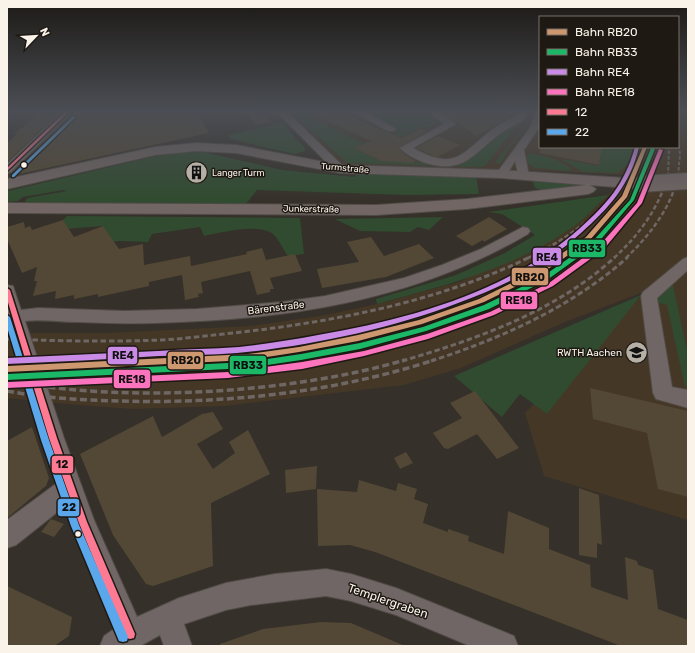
<svg xmlns="http://www.w3.org/2000/svg" width="695" height="653" viewBox="0 0 695 653" font-family="Rubik,sans-serif">
<rect width="100%" height="100%" fill="#353029"/>
<path fill="#453726" d="M289,111H540V147H678V111H688V520L544,476L525,413L646,291L565,322L461,368L404,385L225,406L131,409L54,403L7,398V333H107L251,326L326,315L377,304L462,281L577,223L608,195L624,175L553,171L341,165L287,112Z"/>
<path fill="#304b2f" d="M361,111H424L434,115L436,124L426,128L423,127L401,137L392,134L400,130Z
M299,113L363,143L371,141L355,149L381,161L450,163L468,159L477,154L495,136L521,120L523,121L504,142L486,165L481,167L347,163L296,117V115Z
M529,121H531L509,148L500,164L497,163L496,161Z
M282,123L305,148V151L294,154L230,139L228,135Z
M602,147H634L631,161L618,173L582,172L580,170L562,160V159L599,166Z
M203,152L282,170L355,177L356,174L464,177L476,176L479,194L406,195L257,190L246,204L24,203L27,198L67,191L64,190L23,197L18,201L7,202L8,191L152,157L179,153Z
M528,153L555,159L571,168L572,171L535,168L526,162Z
M532,179L604,185L547,191L535,188Z
M608,195C598,204 588,215 577,224C517,268 447,285 377,304L376,299L456,275L503,254L535,235L502,214L488,212Z
M67,216L300,218L304,254L288,256C283,249 279,240 274,235C259,222 221,233 204,236L200,227L152,234L148,242L119,241L106,243L103,226L65,229L63,220Z
M443,217L429,230L418,227L410,232L360,231L335,219Z
M672,281L688,355V387H685L667,305L656,302L655,298Z
M641,295L547,414L520,394L502,417L454,376Z"/>
<path fill="#534835" d="M43,111H61L7,162V143L17,134H14Z
M74,111H94L91,114L163,111L165,116L197,111L209,133L19,174L14,171Z
M245,111H262L271,122L256,125Z
M305,111H337L401,138L420,129L427,131L399,148L404,154L416,161L413,163L381,161L354,148L371,141Z
M441,111H488L509,118L476,136Z
M438,136L460,145L437,157L416,148Z
M541,147H602L599,165L540,153Z
M489,217L507,229L484,242L483,240L472,246L456,236Z
M63,220L74,237L103,226L119,249L143,244L144,265L190,256L191,266L247,254L246,252L262,248L266,260L295,254L302,271L270,278L274,289H270V292L257,295L250,271L201,282L203,293L198,294L199,297L185,300L182,275L149,282V286L98,297V294L74,299V295L55,299L56,291L33,296L37,281H34L37,267L22,273L7,239V227L24,222L25,228L30,226L32,230Z
M371,237L384,256L419,244L434,258L386,277L322,288L317,269L359,262L347,242Z
M590,388L688,411V497L658,489L647,433L593,419Z
M475,391L519,448L497,459L477,434L448,449L444,448L433,433L462,418L450,403Z
M213,412L223,429L197,444L213,469L235,453L229,442L248,430L270,474L211,503L213,566L153,586L146,584L113,535L80,454L153,416L162,437L202,414Z
M32,427L49,478L46,486L7,518V441Z
M406,452L413,463L400,469L394,458Z
M317,466L316,489L286,493L285,470Z
M359,480L396,491L398,483L417,489L414,499L428,504L423,523L448,532V529L469,536L468,541L504,554L508,511L549,528V549L590,565L591,587L628,600L625,557L637,561L638,565L653,570L658,609L688,620V646H621L375,552L350,545L318,546L317,489L357,492Z
M579,488L599,495L602,545L597,543V558L579,555Z
M51,519L64,524L54,537L41,532Z
M7,586L72,617L69,636L54,646H7Z
M321,622L351,623L405,646H220V644L263,629Z"/>
<g fill="none" stroke-linecap="round" stroke-linejoin="round">
<defs>
<path id="minor" d="M63,111H73L11,172L7,173V164Z
M276,111H286L344,167L346,169L344,171L340,172L333,169Z
M351,111H363L396,129L394,131H388Z
M428,111H439L456,124L413,148C453,170 459,157 489,132C498,125 509,120 519,114L522,113L527,116C521,123 509,127 501,133C473,153 464,176 423,162C416,159 405,154 400,148L444,124Z
M537,111H540V126L524,150L529,176L527,178H519L515,161L506,176H498L496,174L529,129Z
M523,227L528,228L530,231L528,234C414,301 285,320 155,323C129,324 103,323 77,322C59,322 42,319 25,321L64,438L94,520L137,617L179,598L226,583L275,574L326,569L351,574L396,588L514,636L518,646H470L396,615L351,601L326,596L251,605L226,610L184,624L192,646H164L160,635L140,646H100L104,636L114,629L65,506L16,545L7,548V520L57,483L7,317V285L13,286L21,310L38,308L125,311L197,309L282,302L325,296L404,278L442,265L481,249Z
M688,257V270L657,298L672,387L688,390V408L656,399L653,393L641,296L643,292L683,259Z"/>
<path id="major" d="M196,143L236,145L340,165L502,170L641,179L646,181L649,184L646,187L641,189L590,185L596,189L593,192L588,194L467,209L376,215L7,213V203L376,205L467,199L586,185L502,178L340,173L236,153L196,151L155,155L7,189V179L155,147Z"/>
</defs>
<use href="#minor" stroke="#504b45" stroke-width="2"/>
<use href="#major" stroke="#504b45" stroke-width="2"/>
<use href="#minor" fill="#706665" fill-rule="evenodd"/>
<use href="#major" fill="#716664" fill-rule="evenodd"/>
<path stroke="#6e6764" stroke-width="2" stroke-dasharray="3.5 2" stroke-linecap="butt" d="M668,176L669,147
M678,176L680,154L678,142"/>
<path stroke="#6e6764" stroke-width="2.5" stroke-dasharray="4.5 2.5" stroke-linecap="butt" d="M528,258C562,242 590,221 617,195
M614,258C639,235 659,208 668,175
M626,258C649,236 672,207 678,175"/>
<path stroke="#6e6764" stroke-width="3" stroke-dasharray="5.5 3" stroke-linecap="butt" d="M7,339C58,341 110,342 161,340C182,339 203,336 224,334C328,323 436,303 530,257
M402,361C477,339 557,311 615,257
M431,361C502,338 572,307 628,257"/>
<path stroke="#6e6764" stroke-width="3.5" stroke-dasharray="7 3.5" stroke-linecap="butt" d="M7,381C127,403 288,394 405,360
M7,391C44,398 81,400 118,401C224,404 333,393 434,360"/>
<defs>
<path id="major-bridge" d="M641,184L688,181"/>
</defs>
<use href="#major-bridge" stroke="#504b45" stroke-width="18" stroke-linecap="butt"/>
<use href="#major-bridge" stroke="#716664" stroke-width="16"/>
<defs>
<path id="bus-1" d="M66,111H70L7,171V168Z
M7,288L10,290L57,438L87,522L135,634L134,638L130,639L126,638L79,523L49,438L7,299Z"/>
<path id="bus-2" d="M73,116L76,117L14,177H12V175Z
M7,315L10,317L49,440L79,525L128,637L127,641L123,642L119,641L71,526L41,440L7,327Z"/>
</defs>
<use href="#bus-1" stroke="#1e1913" stroke-width="3"/>
<use href="#bus-2" stroke="#1e1913" stroke-width="3"/>
<use href="#bus-1" fill="#fe7a93" fill-rule="evenodd"/>
<use href="#bus-2" fill="#5aa8eb" fill-rule="evenodd"/>
<defs>
<path id="rail-1" d="M643,147H647L627,197L590,240L541,274L484,302L422,324L358,341L299,352L248,360L7,372V366L248,354L299,347L358,335L419,320L479,299L536,271L586,237L622,196Z"/>
<path id="rail-2" d="M651,148L655,149L634,200L597,244L547,280L489,309L426,331L360,349L301,360L248,368L7,380V374L248,362L301,354L360,343L423,327L484,305L542,277L592,242L630,200Z"/>
<path id="rail-3" d="M635,147H639C630,185 609,208 581,233C546,265 503,287 458,303C390,329 310,346 237,353C211,355 185,355 159,356C109,359 58,362 7,364V358C57,356 108,353 158,351C185,349 212,349 239,347C265,344 292,340 318,335C410,319 508,292 579,229C606,205 625,184 635,147Z"/>
<path id="rail-4" d="M659,149L663,150L642,203L604,249L553,286L494,315L428,339L364,356L302,369L228,378L7,388V382H8L228,372L302,362L364,351L427,334L490,312L549,283L599,246L637,203Z"/>
</defs>
<use href="#rail-1" stroke="#1e1913" stroke-width="3"/>
<use href="#rail-2" stroke="#1e1913" stroke-width="3"/>
<use href="#rail-3" stroke="#1e1913" stroke-width="3"/>
<use href="#rail-4" stroke="#1e1913" stroke-width="3"/>
<use href="#rail-1" fill="#cd976f" fill-rule="evenodd"/>
<use href="#rail-2" fill="#1ab867" fill-rule="evenodd"/>
<use href="#rail-3" fill="#ca8be6" fill-rule="evenodd"/>
<use href="#rail-4" fill="#fc73be" fill-rule="evenodd"/>
</g>
<linearGradient id="sky" x2="0" y2="1"><stop stop-color="#1d1a17"/><stop offset="0.55" stop-color="#4b4e54"/><stop offset="1" stop-color="#4b4e54" stop-opacity="0"/></linearGradient>
<rect width="695" height="202" fill="url(#sky)"/>
<defs>
<symbol id="building-disc" viewBox="-11 -11 22 22"><circle r="9.5" fill="#b5afa6" stroke="#1e1913"/><path d="M-4-6H4V6H1V3H-1V6H-4ZM-2.5-4.3h1.7v1.8h-1.7ZM.8-4.3h1.7v1.8H.8ZM-2.5-1h1.7V.8h-1.7ZM.8-1h1.7V.8H.8Z" fill="#111"/></symbol>
<symbol id="university-disc" viewBox="-11 -11 22 22"><circle r="9.5" fill="#b5afa6" stroke="#1e1913"/><path d="M0-5L7-2L0 1L-7-2ZM-4 1L0 2.5L4 1V4Q0 6-4 4Z" fill="#111"/></symbol>
</defs>
<g fill-rule="evenodd">
<use href="#building-disc" x="184" y="160" width="25" height="25"/>
<use href="#university-disc" x="624" y="340" width="25" height="25"/>
</g>
<g fill="#faf3ea" stroke="#1e1913" stroke-width="1.5">
<circle cx="24" cy="165" r="3.5"/>
<circle cx="78" cy="534" r="3.5"/>
</g>
<g text-anchor="middle" stroke-width="3" stroke-linejoin="round" paint-order="stroke">
<g font-size="9" fill="#faf3ea" stroke="#1e1913">
<text transform="translate(345 168) rotate(5)" y="3">Turmstraße</text>
<text transform="translate(311 209) rotate(1)" y="3">Junkerstraße</text>
</g>
<g font-size="9" fill="#faf3ea" stroke="#1e1913" text-anchor="start">
<text x="212" y="176">Langer Turm</text>
</g>
<g font-size="10" fill="#faf3ea" stroke="#1e1913">
<text transform="translate(276 307) rotate(-7)" y="4">Bärenstraße</text>
</g>
<g font-size="10" fill="#faf3ea" stroke="#1e1913" text-anchor="end">
<text x="622" y="356">RWTH Aachen</text>
</g>
<g font-size="12" fill="#faf3ea" stroke="#1e1913">
<text transform="translate(388 601) rotate(19)" y="4">Templergraben</text>
</g>
</g>
<g stroke="#1e1913" stroke-width="1.5">
<rect x="568" y="239" width="38" height="19" rx="4" fill="#1ab867"/>
<rect x="532" y="247" width="30" height="19" rx="4" fill="#ca8be6"/>
<rect x="511" y="267" width="38" height="19" rx="4" fill="#cd976f"/>
<rect x="500" y="291" width="38" height="19" rx="4" fill="#fc73be"/>
<rect x="107" y="346" width="31" height="19" rx="4" fill="#ca8be6"/>
<rect x="167" y="351" width="37" height="19" rx="4" fill="#cd976f"/>
<rect x="229" y="355" width="38" height="20" rx="4" fill="#1ab867"/>
<rect x="113" y="369" width="38" height="20" rx="4" fill="#fc73be"/>
<rect x="51" y="455" width="23" height="19" rx="4" fill="#fe7a93"/>
<rect x="57" y="498" width="23" height="19" rx="4" fill="#5aa8eb"/>
</g>
<g font-size="11" text-anchor="middle" font-weight="bold" fill="#111">
<text x="587" y="252">RB33</text>
<text x="547" y="261">RE4</text>
<text x="530" y="281">RB20</text>
<text x="519" y="304">RE18</text>
<text x="123" y="359">RE4</text>
<text x="186" y="364">RB20</text>
<text x="248" y="369">RB33</text>
<text x="132" y="383">RE18</text>
<text x="62" y="468">12</text>
<text x="69" y="511">22</text>
</g>
<rect width="695" height="653" fill="none" stroke="#faf3ea" stroke-width="16"/>
<rect x="539" y="16" width="140" height="132" fill="#1e1913" stroke="#767069"/>
<rect x="547" y="29" width="20" height="6" fill="#cd976f" stroke="#767069"/>
<text x="575" y="36" font-size="12" fill="#faf3ea">Bahn RB20</text>
<rect x="547" y="49" width="20" height="6" fill="#1ab867" stroke="#767069"/>
<text x="575" y="56" font-size="12" fill="#faf3ea">Bahn RB33</text>
<rect x="547" y="69" width="20" height="6" fill="#ca8be6" stroke="#767069"/>
<text x="575" y="76" font-size="12" fill="#faf3ea">Bahn RE4</text>
<rect x="547" y="89" width="20" height="6" fill="#fc73be" stroke="#767069"/>
<text x="575" y="96" font-size="12" fill="#faf3ea">Bahn RE18</text>
<rect x="547" y="109" width="20" height="6" fill="#fe7a93" stroke="#767069"/>
<text x="575" y="116" font-size="12" fill="#faf3ea">12</text>
<rect x="547" y="129" width="20" height="6" fill="#5aa8eb" stroke="#767069"/>
<text x="575" y="136" font-size="12" fill="#faf3ea">22</text>
<g transform="translate(36 36) rotate(65)" stroke="#1e1913" stroke-width="3" paint-order="stroke">
<path d="M0-3L7 15L0 10L-7 15Z" fill="#faf3ea"/>
<text y="-6" font-size="11" font-weight="bold" text-anchor="middle" fill="#faf3ea">N</text>
</g>
</svg>
